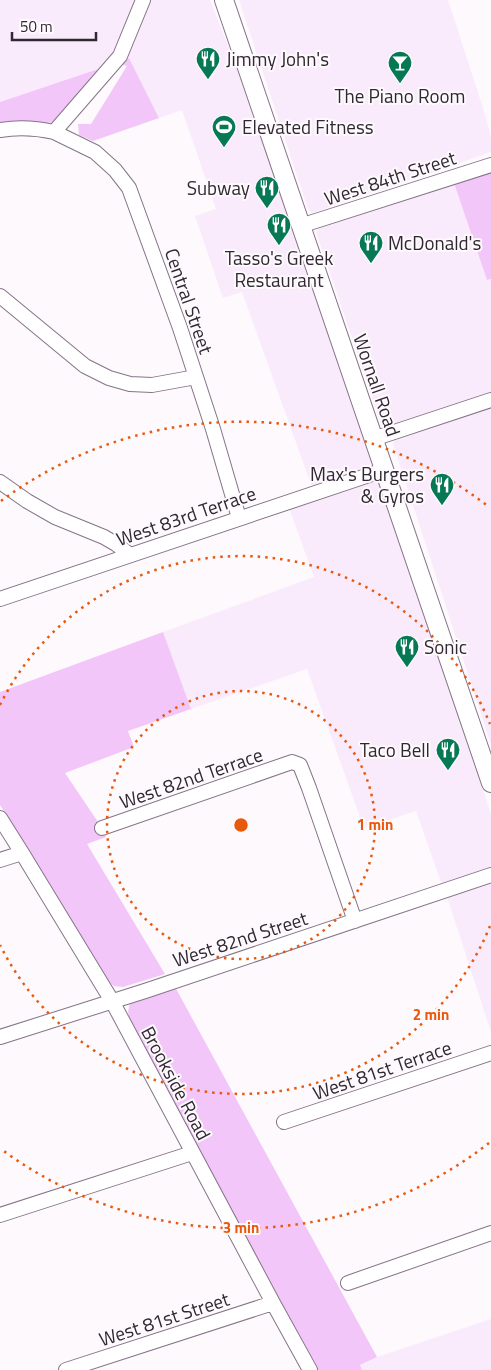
<svg xmlns="http://www.w3.org/2000/svg" width="491" height="1370" viewBox="0 0 491 1370" font-family="'Titillium Web',sans-serif">
<rect width="100%" height="100%" fill="#fdf9fd"/>
<path fill="#faebfc" d="M0,0H210L238,71L371,462L368,468L312,487L242,292L223,298L195,216L216,209L182,110L159,118L129,58L0,102Z
M239,0H448L484,111L491,137V152L312,213L308,209Z
M454,183L487,280L491,279V393L388,427L381,424L316,232L319,228Z
M491,407V745L393,444L395,437Z
M371,480L378,481L382,486L491,814V869L442,885L416,811L364,828L307,669L191,709L163,632L314,577L289,508Z
M491,883V1032L447,897Z
M491,1319V1370H362L360,1365L377,1357Z"/>
<path fill="#f3c6f9" d="M129,58L159,118L93,141L79,135L78,124H91L127,66L118,64L119,62Z
M98,69L63,116L55,122L47,123L18,122L0,124V102Z
M491,171V279L487,280L454,183Z
M163,632L191,709L128,731L134,747L65,773L98,822L106,837L87,844L165,974L123,987L114,986L106,980L44,875L0,805V692Z
M174,985L377,1357L360,1365L362,1370H317L130,1022L128,1012L130,1002Z"/>
<g fill="none" stroke-linecap="round" stroke-linejoin="round">
<defs>
<path id="minor" d="M0,130C19,127 36,128 54,132L120,56L143,0
M54,132L95,152L115,170L129,188L180,328L213,429L239,518
M300,226L491,165
M0,296L85,366L109,378L130,384L152,385L196,377
M373,439L491,400
M0,482L27,501L55,517L104,537L116,544L130,555
M0,599L384,470
M0,818L22,853L112,1001L273,1303L310,1370
M102,828L292,762L300,765L309,788L355,921
M0,860L22,853
M0,1037L145,991L491,875
M284,1122L491,1053
M0,1215L192,1153
M348,1283L491,1233
M66,1370L273,1303"/>
<path id="major" d="M224,0L491,783"/>
</defs>
<use href="#minor" stroke="#857487" stroke-width="16"/>
<use href="#major" stroke="#857487" stroke-width="20"/>
<use href="#minor" stroke="#fff" stroke-width="14"/>
<use href="#major" stroke="#fff" stroke-width="18"/>
</g>
<g fill="none" stroke="#e8590c" stroke-width="2.5" stroke-dasharray="2.5 5">
<circle cx="241" cy="825" r="134"/>
<path d="M490 926A269 269 0 0 1 0 945M0 705A269 269 0 0 1 490 724"/>
<path d="M489 1143A403 403 0 0 1 1 1149M1 501A403 403 0 0 1 489 507"/>
</g>
<defs>
<symbol id="restaurant-pin" viewBox="-11 -11 22 30"><path d="M0 17L-7.5 6A9.5 9.5 0 1 1 7.5 6Z" fill="#067853" stroke="#fdf9fd"/><path d="M-5-6h1v4h1v-4h1v4h1v-4h1v5L-1.5 .5V6h-2V.5L-5-1ZM5-6V6H3V1.5H1.5Q1.5-4 5-6Z" fill="#fff"/></symbol>
<symbol id="bar-pin" viewBox="-11 -11 22 30"><path d="M0 17L-7.5 6A9.5 9.5 0 1 1 7.5 6Z" fill="#067853" stroke="#fdf9fd"/><path d="M-6-5H6L.8 .8V4.5H3.5V6h-7V4.5H-.8V.8Z" fill="#fff"/></symbol>
<symbol id="stadium-pin" viewBox="-11 -11 22 30"><path d="M0 17L-7.5 6A9.5 9.5 0 1 1 7.5 6Z" fill="#067853" stroke="#fdf9fd"/><path d="M0-5a6.5 5 0 1 0 0 10a6.5 5 0 1 0 0-10ZM-3.5-1.8h7v3.6h-7Z" fill="#fff"/></symbol>
</defs>
<g fill-rule="evenodd">
<use href="#restaurant-pin" x="194" y="45" width="28" height="38"/>
<use href="#bar-pin" x="386" y="49" width="28" height="38"/>
<use href="#stadium-pin" x="210" y="113" width="28" height="38"/>
<use href="#restaurant-pin" x="253" y="174" width="28" height="38"/>
<use href="#restaurant-pin" x="265" y="211" width="28" height="38"/>
<use href="#restaurant-pin" x="357" y="229" width="28" height="38"/>
<use href="#restaurant-pin" x="428" y="471" width="28" height="38"/>
<use href="#restaurant-pin" x="393" y="633" width="28" height="38"/>
<use href="#restaurant-pin" x="434" y="736" width="28" height="38"/>
</g>
<g text-anchor="middle" stroke-width="4" stroke-linejoin="round" paint-order="stroke">
<g font-size="19" fill="#2f2830" stroke="#fdf9fd" text-anchor="start">
<text x="226" y="66">Jimmy John's</text>
<text x="400" y="103" text-anchor="middle">The Piano Room</text>
<text x="242" y="134">Elevated Fitness</text>
<text x="250" y="195" text-anchor="end">Subway</text>
<text x="388" y="250">McDonald's</text>
<text x="279" y="265" text-anchor="middle">Tasso's Greek<tspan x="279" dy="22">Restaurant</tspan></text>
<text x="424" y="481" text-anchor="end">Max's Burgers<tspan x="424" dy="22">&amp; Gyros</tspan></text>
<text x="424" y="654">Sonic</text>
<text x="430" y="757" text-anchor="end">Taco Bell</text>
</g>
<g font-size="19" fill="#2f2830" stroke="#fdf9fd">
<text transform="translate(390 178) rotate(-18)" y="7">West 84th Street</text>
<text transform="translate(189 301) rotate(71)" y="7">Central Street</text>
<text transform="translate(377 385) rotate(71)" y="7">Wornall Road</text>
<text transform="translate(186 516) rotate(-19)" y="7">West 83rd Terrace</text>
<text transform="translate(191 778) rotate(-19)" y="7">West 82nd Terrace</text>
<text transform="translate(240 939) rotate(-18)" y="7">West 82nd Street</text>
<text transform="translate(382 1070) rotate(-19)" y="7">West 81st Terrace</text>
<text transform="translate(176 1083) rotate(62)" y="7">Brookside Road</text>
<text transform="translate(164 1319) rotate(-18)" y="7">West 81st Street</text>
</g>
</g>
<circle cx="241" cy="825" r="8" fill="#e8590c" stroke="#fdf9fd" stroke-width="2.5"/>
<g font-size="15" text-anchor="middle" font-weight="bold" fill="#e8590c" stroke="#fdf9fd" stroke-width="4" stroke-linejoin="round" paint-order="stroke">
<text x="375" y="830">1 min</text>
<text x="431" y="1020">2 min</text>
<text x="241" y="1233">3 min</text>
</g>
<path d="M12 32v8h84v-8" fill="none" stroke="#2f2830" stroke-width="2.5"/>
<text x="20" y="32" font-size="15" fill="#2f2830" stroke="#fdf9fd" stroke-width="4" paint-order="stroke">50 m</text>
</svg>
